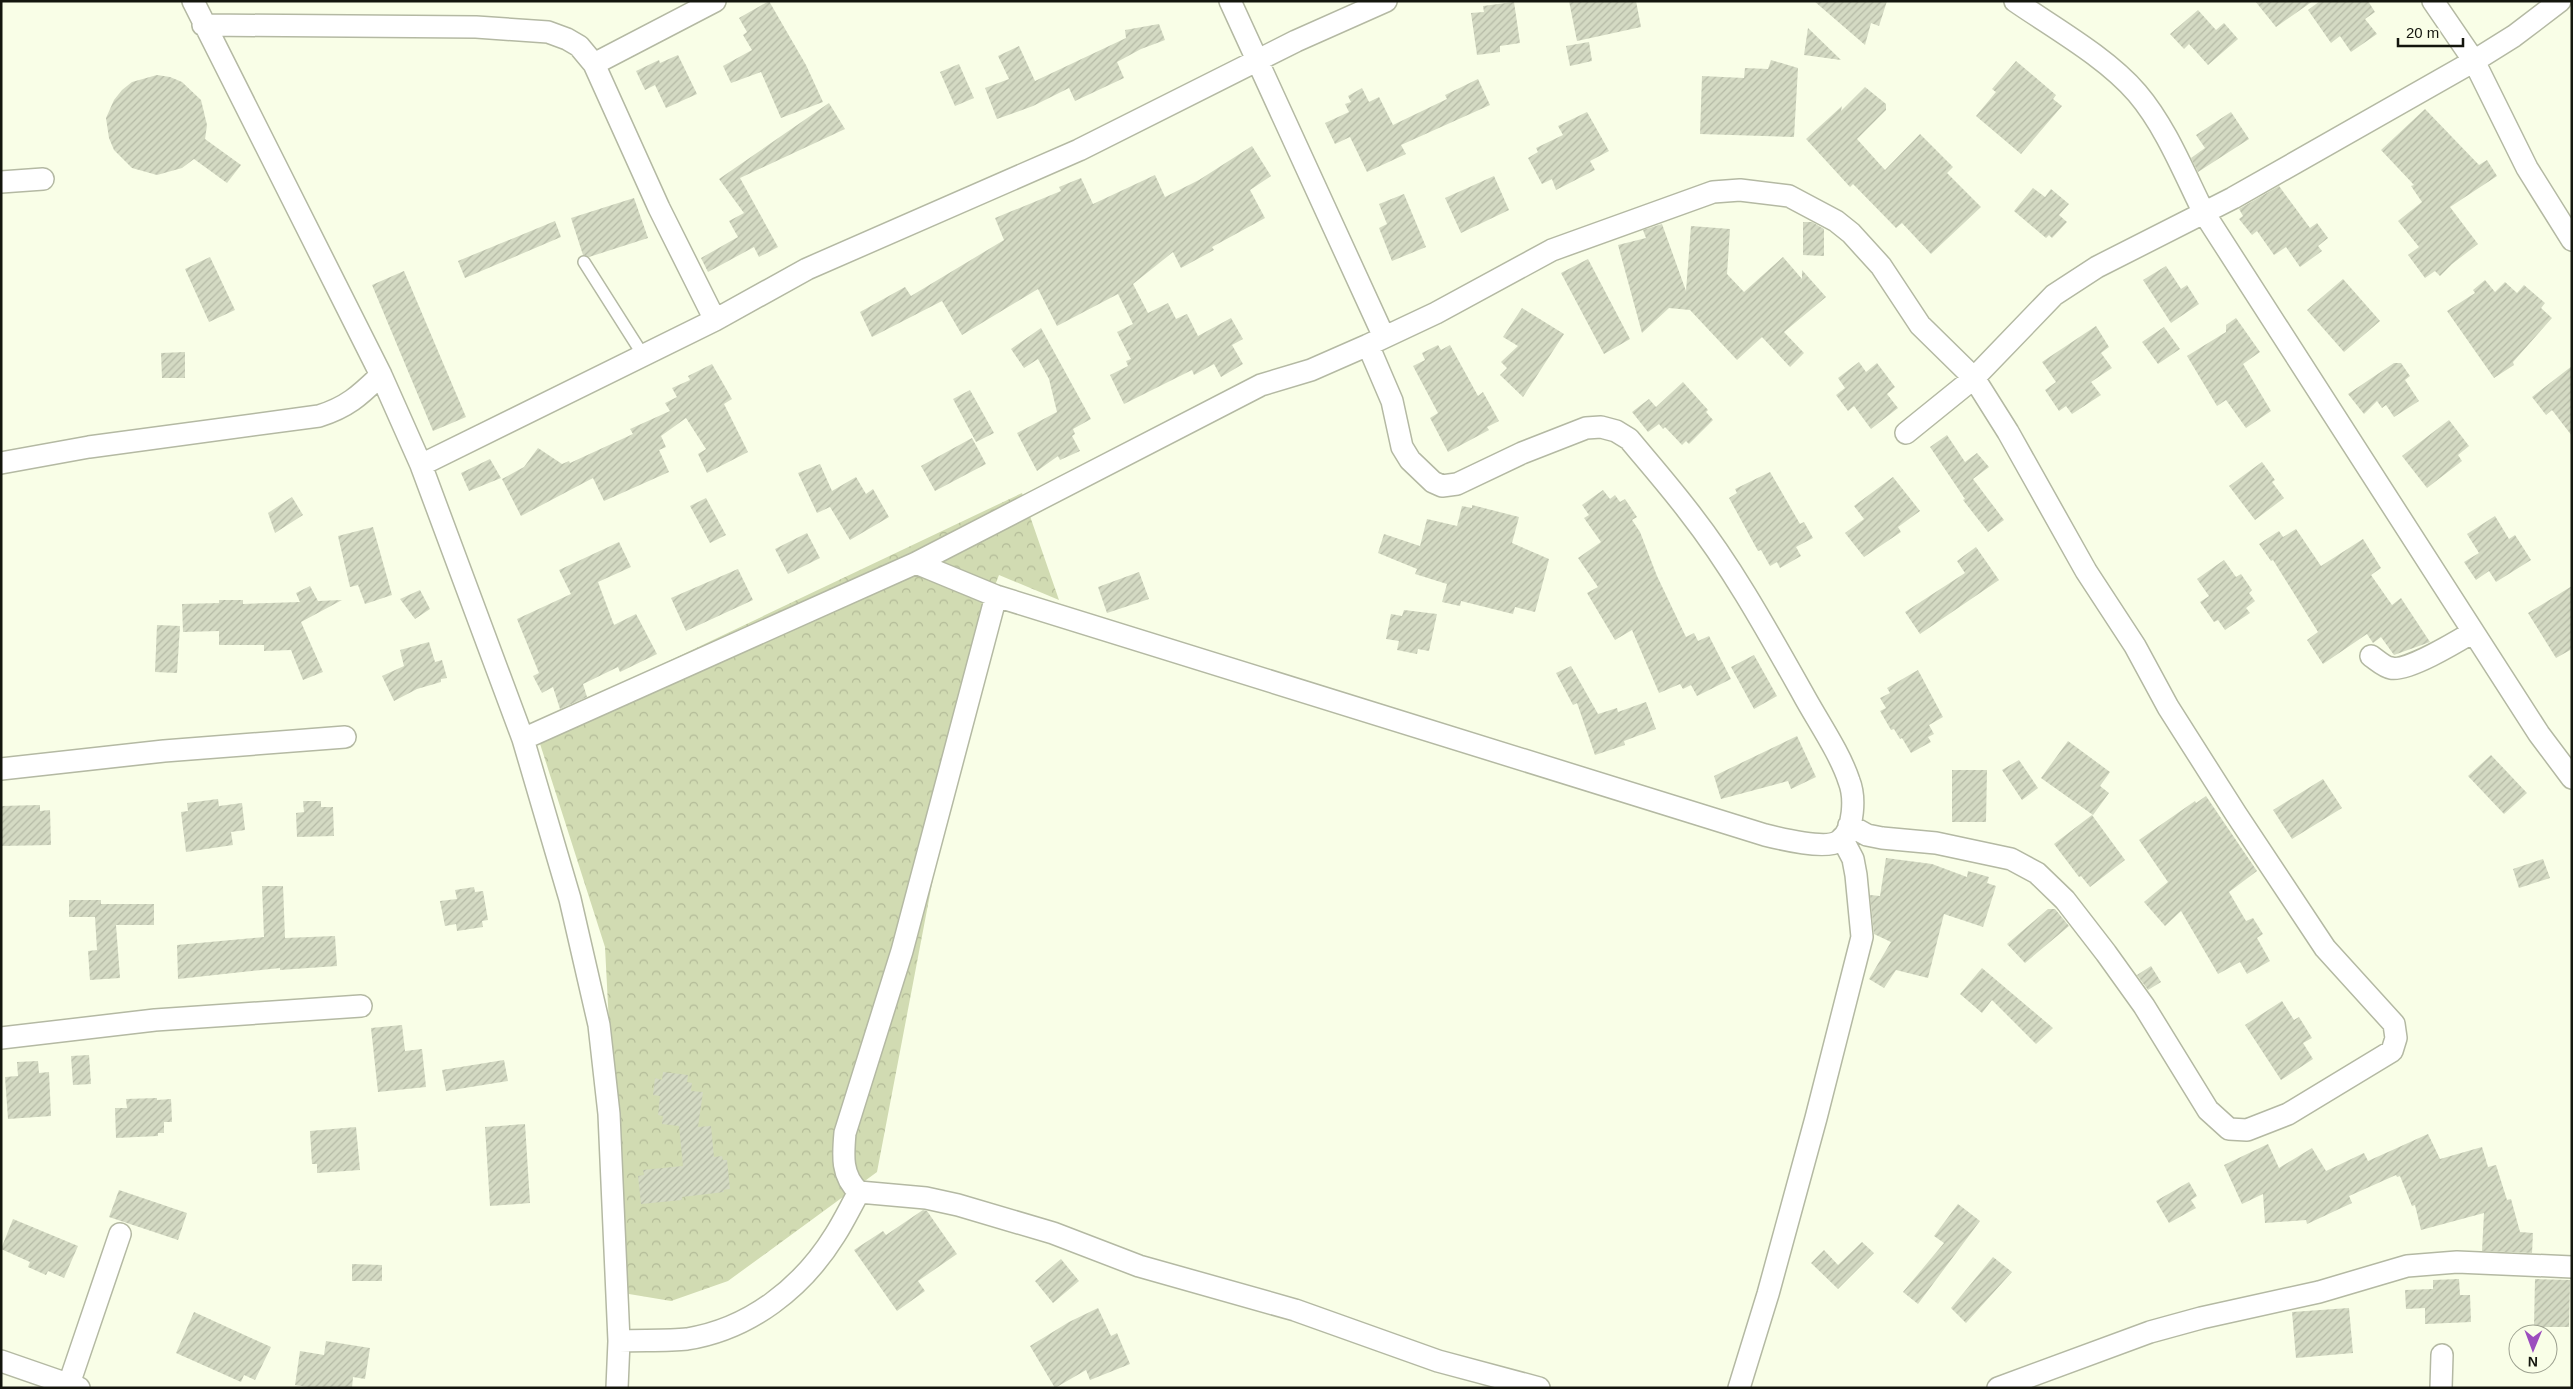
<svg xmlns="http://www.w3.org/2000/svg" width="2573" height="1389" viewBox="0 0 2573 1389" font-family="Helvetica,sans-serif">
<defs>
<pattern id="forest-crowns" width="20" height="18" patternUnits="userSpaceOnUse" patternTransform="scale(1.25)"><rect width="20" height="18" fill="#d1dbb2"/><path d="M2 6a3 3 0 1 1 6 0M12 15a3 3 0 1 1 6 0" fill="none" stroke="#b3bb98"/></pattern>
<pattern id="building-hatch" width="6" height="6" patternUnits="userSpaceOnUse" patternTransform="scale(1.25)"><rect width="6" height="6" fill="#d4dac3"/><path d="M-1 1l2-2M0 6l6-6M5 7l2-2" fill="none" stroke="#b5baa6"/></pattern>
</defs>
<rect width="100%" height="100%" fill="#f9fee7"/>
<path fill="url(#forest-crowns)" d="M1022,493L1059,600L999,575L992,593L943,826L877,1172L728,1281L671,1301L623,1293L605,947L534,725Z"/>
<path fill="url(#building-hatch)" d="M769,1L806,65L823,102L781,118L761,72L731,83L723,66L752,50L743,35L747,32L739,18Z
M1569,1H1636L1641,27L1577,41Z
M1814,1H1887L1879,26L1871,23L1865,45Z
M2255,1H2313L2276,27Z
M2320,1H2368L2375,12L2365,19L2377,34L2351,52L2340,36L2331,43L2308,10Z
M1514,2L1520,43L1500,46V52L1477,55L1471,13L1484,12L1483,6Z
M2198,10L2216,30L2224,23L2238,39L2208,65L2189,44L2184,49L2170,34Z
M1159,24L1165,40L1141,49L1117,62L1124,78L1075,101L1069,88L1033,106L997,119L985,88L1009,79L998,56L1019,46L1035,81L1126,38L1125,30Z
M1808,28L1841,60L1804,55Z
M1589,42L1592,61L1570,66L1566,46Z
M678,55L697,94L666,108L655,85L645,90L636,71L659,60L660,63Z
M1771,60L1798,68L1794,137L1700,134L1702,76L1744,78L1745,68L1768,69Z
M2016,61L2056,95L2053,99L2062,106L2021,154L1976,116L1996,92L1992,89Z
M959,64L974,98L955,106L940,72Z
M157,75L170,77L182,82L201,100L207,125L205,139L241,165L227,183L194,159L182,168L157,175L132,168L114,150L109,138L106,118L114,100L122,90L132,82Z
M1478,79L1490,105L1401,145L1406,154L1367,172L1350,137L1335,144L1325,123L1349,112L1345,104L1351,102L1348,96L1362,88L1369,102L1379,97L1393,125L1447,99L1445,95Z
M1865,87L1886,104V110L1857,139L1885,170L1920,134L1953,167L1947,173L1981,207L1931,254L1902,223L1896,228L1853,184L1850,187L1806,139L1842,106L1841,111Z
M829,103L845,129L740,178L778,247L759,257L754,247L708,272L701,258L738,237L729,221L744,213L719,179Z
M2425,109L2479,165L2487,160L2497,176L2450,207L2478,244L2452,264L2440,276L2435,271L2425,278L2408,255L2419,247L2398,221L2422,202L2411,186L2414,185L2381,150Z
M1587,112L1609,151L1590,161L1595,170L1556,190L1552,179L1542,184L1528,158L1538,152L1536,148L1563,135L1558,126Z
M2231,112L2249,139L2198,172L2191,158L2205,148L2196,135Z
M1252,146L1271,176L1250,190L1265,218L1212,247L1214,250L1181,268L1173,252L1133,284L1148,313L1168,303L1176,319L1187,314L1198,336L1231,318L1243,339L1232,345L1243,364L1221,377L1214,364L1194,375L1192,370L1124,404L1110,375L1128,366L1126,361L1131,359L1117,332L1133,324L1118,294L1057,326L1038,289L962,335L942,301L872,337L860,312L905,287L911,296L1004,240L995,218L1061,191L1059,187L1081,178L1093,204L1155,175L1165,197L1199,180Z
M1494,176L1509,210L1461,233L1445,198Z
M2279,186L2310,228L2317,223L2328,238L2318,246L2322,251L2300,267L2286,247L2274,255L2257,231L2252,235L2239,219L2243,216L2239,209Z
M2033,188L2045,197L2051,189L2069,204L2059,215L2067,222L2052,238L2049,235L2046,238L2014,211Z
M1404,194L1426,247L1392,261L1379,228L1387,224L1379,204Z
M634,198L648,238L589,257L583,255L571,218Z
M555,221L561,237L465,278L458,261Z
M1803,222H1812L1824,229V256L1803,255Z
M1662,224L1686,291L1691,226L1730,229L1727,274L1744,292L1783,257L1802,279V270L1826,297L1784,332L1804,353L1790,367L1762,337L1737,360L1690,310L1669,308L1642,333L1618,245L1646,238L1643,230Z
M210,257L235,310L209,322L185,269Z
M1588,259L1630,339L1604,354L1561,273Z
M2166,266L2181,289L2187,285L2199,304L2171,323L2143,280Z
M404,271L466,417L433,431L372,285Z
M2343,279L2380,321L2344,352L2307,310Z
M2485,280L2495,292L2505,282L2517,293L2524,285L2545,303L2541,308L2552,318L2513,362L2514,365L2494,378L2447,311L2475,293L2473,290Z
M1522,308L1564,334L1523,397L1500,375L1507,368L1501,362L1518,346L1503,337Z
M2236,318L2260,352L2243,364L2271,411L2246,428L2226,400L2217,406L2187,356L2226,332V325Z
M2096,326L2109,347L2101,353L2112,368L2091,382L2101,395L2072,414L2066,406L2059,411L2045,390L2056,382L2042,362Z
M2164,327L2180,349L2158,364L2142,342Z
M1041,328L1091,419L1073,429L1075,434L1072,436L1080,451L1060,460L1058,456L1037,471L1017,433L1057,412L1049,379L1038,359L1024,368L1011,349Z
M1438,345L1441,350L1450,345L1478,396L1483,392L1499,421L1487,427L1489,430L1448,452L1430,418L1438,413L1413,366L1425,360L1422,353Z
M185,352V378H162L161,353Z
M1859,362L1866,372L1877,363L1895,387L1887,394L1898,408L1871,429L1854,406L1848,411L1836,395L1845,388L1838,378Z
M2394,363H2401L2410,376L2405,380L2419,401L2394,417L2386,405L2382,408L2377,401L2364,414L2348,394Z
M712,364L732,399L724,404L748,452L707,473L698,454L706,449L686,418L661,436L666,447L659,450L669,472L604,501L593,478L521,516L502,479L524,467L538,448L562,464L569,461L570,463L633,434L630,429L670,411L665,403L677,397L672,388L690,380L688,376Z
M2572,366V436L2552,410L2546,415L2532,397Z
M1683,382L1708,410L1706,412L1713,420L1689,444L1686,441L1682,445L1665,427L1663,429L1659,424L1648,432L1632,412L1649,399L1656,407Z
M970,390L994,433L976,442L953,399Z
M2449,420L2469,446L2458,455L2462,461L2427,488L2402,456Z
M1947,435L1965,462L1977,453L1989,467L1973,479L2004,520L1988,532L1963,500L1965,499L1930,447Z
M972,438L986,464L935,491L921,466Z
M490,459L501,478L469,491L461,473Z
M2262,462L2275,480L2272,482L2284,498L2255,520L2229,486Z
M820,464L832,491L856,477L866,494L873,489L889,517L850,540L830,507L817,513L798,473Z
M1770,472L1800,524L1804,522L1813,538L1796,547L1801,556L1780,568L1777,562L1770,566L1761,550L1758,551L1729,498L1737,493L1735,489Z
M1893,477L1920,511L1898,527L1901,532L1864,557L1845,533L1864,519L1854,506Z
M1603,490L1610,499L1615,495L1620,502L1625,499L1637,517L1632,520L1640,532L1657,576L1686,637L1694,633L1698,641L1709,636L1731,679L1697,696L1691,685L1683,689L1680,684L1659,693L1632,630L1615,640L1587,593L1598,587L1578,558L1601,542L1584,518L1589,515L1582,505Z
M292,497L303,515L275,533L268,513Z
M706,498L726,535L710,543L690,506Z
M1472,505L1519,517L1512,543L1549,559L1535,612L1515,607L1513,614L1461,601L1460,606L1442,602L1447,584L1415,574L1417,569L1378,553L1384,534L1420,546L1427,519L1457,526L1462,506L1472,508Z
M2495,516L2509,539L2515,535L2531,560L2496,582L2489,571L2476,580L2464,562L2479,553L2467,534Z
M373,527L392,595L365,604L358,585L350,587L338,536Z
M2296,529L2321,566L2363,539L2381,568L2371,575L2392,605L2401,598L2430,642L2394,655L2381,637L2373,643L2367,634L2323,664L2307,640L2318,632L2273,560L2271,561L2259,544L2279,531L2283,537Z
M807,533L820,558L788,574L775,549Z
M619,542L631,567L598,582L614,625L636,614L657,654L620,672L618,667L583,684L587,697L560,709L553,687L542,693L533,676L539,673L517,619L571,594L559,570Z
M1976,547L1999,580L1920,634L1905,612L1965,573L1957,561Z
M2224,560L2236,577L2241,574L2252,590L2249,593L2255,601L2246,608L2250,613L2225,630L2218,620L2214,622L2200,602L2209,596L2197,579Z
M738,569L753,600L686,631L671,598Z
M1139,572L1149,599L1107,613L1098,587Z
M310,586L318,601L342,600L301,622L323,672L303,680L291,650L264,651V645H219V631L183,632L182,604L219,603V600H243V604L300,602L296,593Z
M2572,586V649L2556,658L2528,613Z
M420,590L430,609L415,619L400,599Z
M1404,610L1437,614L1429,651L1418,649L1417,654L1397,650L1399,641L1386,639L1391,614L1402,616Z
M157,625L180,626L177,673L155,672Z
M429,642L435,662L442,660L447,678L441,679V682L417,689L394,701L382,676L404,666L400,650Z
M1754,655L1777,696L1754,709L1731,667Z
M1571,666L1598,714L1617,708L1618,712L1646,702L1656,729L1624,741L1625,745L1595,755L1577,703L1573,705L1556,673Z
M1918,670L1943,717L1929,725L1934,734L1928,737L1931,742L1911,753L1902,738L1900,739L1894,729L1891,730L1880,711L1886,708L1880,698L1890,693L1887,688Z
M1797,736L1816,777L1791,789L1788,781L1721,799L1714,776Z
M2068,741L2110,772L2100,786L2109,793L2093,815L2041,778Z
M2491,755L2527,793L2504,814L2468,776Z
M2019,760L2038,788L2022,800L2002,770Z
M1952,770H1987L1986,822H1952Z
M2323,779L2342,808L2292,839L2273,810Z
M2206,796L2257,871L2229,892L2246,921L2253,918L2263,934L2257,938L2270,961L2247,974L2240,962L2218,974L2181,911L2165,926L2144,902L2168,882L2139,840L2195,801L2196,803Z
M218,799L219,806L242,803L245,830L231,832L233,845L186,852L181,812L188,811L187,803Z
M303,801H321V807H333L334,836L297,837L296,813L304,812Z
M40,805V811L50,810L51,845L1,846V806Z
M2092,815L2125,860L2090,887L2081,876L2079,877L2054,844Z
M1886,858L1932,864L1967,877L1968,871L1989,877L1987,883L1996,886L1983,927L1944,914L1928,978L1896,970L1884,988L1869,979L1891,942L1874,934L1870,895L1880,896Z
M2543,859L2550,878L2519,888L2513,869Z
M262,886H283L285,938L335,936L337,966L280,970V968L178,979L177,945L264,937Z
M474,887L475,892L483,891L488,920L482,921L483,927L457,931L456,924L445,926L440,901L457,899L455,890Z
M69,900H101V904H154V925H116L120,978L90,980L88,951L97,950L95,917H69Z
M2048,909H2055L2069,926L2025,963L2007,944Z
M2151,966L2161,982L2148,990L2137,975Z
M1982,968L2053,1028L2036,1044L1992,1000L1982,1013L1960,994Z
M2282,1001L2294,1020L2299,1017L2312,1038L2303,1043L2313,1059L2281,1080L2245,1025Z
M402,1025L405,1051L422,1049L426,1087L378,1092L371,1028Z
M89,1055L91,1084L73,1085L71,1056Z
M504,1060L508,1081L446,1091L442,1070Z
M38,1061L39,1073L49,1072L51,1116L8,1119L5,1077L18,1076L17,1062Z
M663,1072L688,1075L687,1082L692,1083L691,1091L703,1092L698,1127L711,1126L714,1157L722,1156L723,1160H727L730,1189L723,1190L724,1192L682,1197V1200L641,1204L638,1176L644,1175L643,1170L683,1166L679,1126L662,1124L663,1116L658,1115L660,1096L653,1095L655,1078L662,1080Z
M157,1098V1100L171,1099L172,1122H164V1133H158V1136L116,1138L115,1108H127L126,1099Z
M525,1124L530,1203L490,1206L485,1127Z
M356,1127L360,1170L317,1173V1164H312L310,1131Z
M2428,1134L2440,1159L2482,1147L2488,1167L2496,1165L2507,1200L2511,1199L2520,1232L2533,1233L2532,1253L2482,1251L2484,1213L2421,1230L2415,1205L2412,1206L2400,1176L2397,1177L2396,1175L2349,1196L2352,1203L2307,1224L2306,1220L2265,1223L2263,1194L2242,1204L2224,1165L2268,1144L2279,1168L2312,1148L2326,1171L2364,1153L2368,1161Z
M2189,1182L2197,1196L2191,1200L2196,1208L2169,1223L2156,1201Z
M119,1190L187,1213L178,1240L109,1217Z
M1958,1204L1980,1221L1918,1304L1903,1292L1944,1243L1934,1236Z
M923,1210L927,1211L957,1254L918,1281L925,1291L897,1311L854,1250L883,1231L886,1235Z
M13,1219L78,1246L64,1278L48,1271L46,1275L28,1267L30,1262L1,1249Z
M1862,1242L1874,1253L1838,1289L1811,1263L1824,1250L1838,1265Z
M1993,1257L2012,1272L1966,1323L1951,1308Z
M1061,1259L1079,1281L1053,1303L1035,1281Z
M352,1264L382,1265V1281H352Z
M2459,1279L2460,1295H2470L2471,1322L2425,1324V1308L2406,1309L2405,1290L2433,1289V1280Z
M2535,1279L2570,1280L2569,1327H2534Z
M1098,1308L1111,1336L1117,1333L1130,1364L1090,1380L1086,1370L1055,1388L1030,1346L1069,1322Z
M2349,1308L2353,1353L2296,1358L2292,1312Z
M194,1312L271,1347L255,1380L244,1375L241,1382L176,1353Z
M326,1341L370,1348L365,1379L353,1377L352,1388H315L295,1385L300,1351L324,1355Z"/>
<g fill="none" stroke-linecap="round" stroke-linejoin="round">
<defs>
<path id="lane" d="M584,262L643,355"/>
<path id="street" d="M193,1L381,375L421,465L523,739L570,899L599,1025L609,1114L619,1341L617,1388
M1230,1L1384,337
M2015,1C2054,28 2106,57 2137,93C2166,127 2184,173 2204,213L2539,734L2572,778
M2433,1L2474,61L2527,168L2572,240
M203,25L476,27L548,32L567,39L579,46L594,64L659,208L715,320
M594,64L715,1
M1,182L43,179
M1906,433L1974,378L2054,295L2097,267L2233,198L2474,61L2514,36L2560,1
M1,463L89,447L319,416C348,407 360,395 381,375
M421,465L715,320L807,269L1079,150L1296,41L1386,1
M916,563L996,596L1765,835C1781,839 1826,850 1839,841C1855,830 1855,796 1849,781C1840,753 1817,720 1803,694C1768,632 1733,568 1689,512C1670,487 1649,463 1629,439L1616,431L1601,427L1586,428L1522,453L1457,484L1442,486L1433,482L1410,460L1402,447L1392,401L1368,345
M996,596L902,951L845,1133C843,1155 841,1176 859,1192L926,1198L958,1205L1053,1233L1139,1266L1295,1310L1438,1361L1539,1388
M2371,656C2377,660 2384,667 2391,668C2407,672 2458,641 2473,632
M523,739L916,563L1261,385L1311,370L1368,345L1436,313L1552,250L1713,192L1740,190L1789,196L1836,221L1851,233L1881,266L1920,325L1974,378L2008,432L2086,571L2135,646L2168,707L2236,814L2325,948L2394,1024L2396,1038L2392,1051L2288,1114L2247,1130L2229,1129L2208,1110L2144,1006L2106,953L2065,900L2037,873L2011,859L1936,843L1882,838L1867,835L1849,825
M1,769L164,751L345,737
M1,1038L155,1020L361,1006
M619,1341C640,1340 668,1341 687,1339C750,1329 802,1288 835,1235C844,1221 851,1206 859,1192
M1,1361L79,1388
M69,1384L120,1234
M1739,1388L1768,1294L1816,1118L1862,937L1856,875L1853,859L1842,838
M1998,1388L2150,1332L2201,1318L2319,1292L2407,1266L2457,1262L2572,1267
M2441,1388L2442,1355"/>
</defs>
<use href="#lane" stroke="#b4b9a3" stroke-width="14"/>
<use href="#street" stroke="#b4b9a3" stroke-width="24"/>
<use href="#lane" stroke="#fff" stroke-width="11"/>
<use href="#street" stroke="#fff" stroke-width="21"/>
</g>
<rect width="2573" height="1389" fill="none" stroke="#14160e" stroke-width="5"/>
<g transform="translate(2533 1349) rotate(181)"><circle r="24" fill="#f9fee7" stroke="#9da190"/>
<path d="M0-4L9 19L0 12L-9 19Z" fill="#9c4dbe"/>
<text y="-8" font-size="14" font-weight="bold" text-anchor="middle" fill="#14160e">N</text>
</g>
<path d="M2398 38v8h65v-8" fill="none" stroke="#14160e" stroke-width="2.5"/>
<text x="2406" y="38" font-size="15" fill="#14160e" stroke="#f9fee7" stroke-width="4" paint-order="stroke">20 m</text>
</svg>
